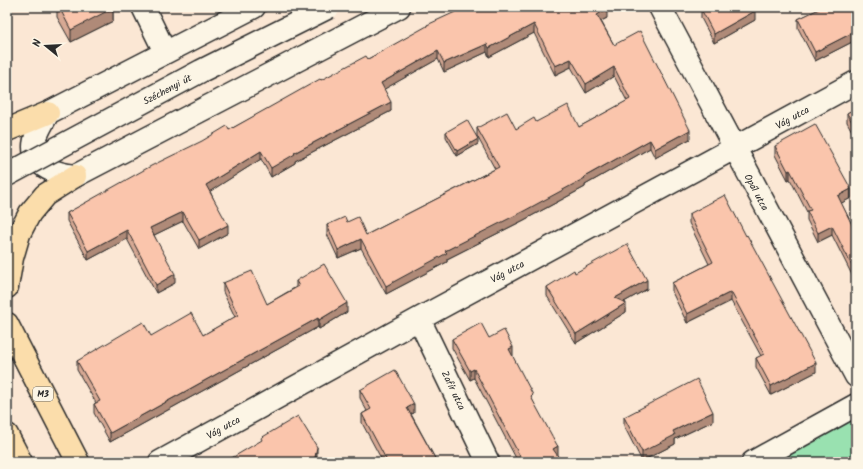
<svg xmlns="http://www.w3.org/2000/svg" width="863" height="469" viewBox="0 0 863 469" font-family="Kalam,sans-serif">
<rect width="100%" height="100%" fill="#fbe7d4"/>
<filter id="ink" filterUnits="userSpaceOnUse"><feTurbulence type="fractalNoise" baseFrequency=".025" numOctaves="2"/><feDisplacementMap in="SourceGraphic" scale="8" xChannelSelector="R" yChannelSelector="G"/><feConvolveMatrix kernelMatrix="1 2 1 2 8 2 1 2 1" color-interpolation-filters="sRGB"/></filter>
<g filter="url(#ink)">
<path fill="#99e1b0" stroke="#62866e" d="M856,413V462H768Z"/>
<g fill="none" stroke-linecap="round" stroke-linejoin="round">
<defs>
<path id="minor" d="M143,7L165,52
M254,7L48,113C43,123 34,135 34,147C34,168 58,174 75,176L399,7
M660,7L856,376
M419,319L488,462
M160,462L419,319L856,82
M753,462L856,405"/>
<path id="primary" d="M7,130L48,113
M7,287L12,258L19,234L30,213L45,195L75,176
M7,324L78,462
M7,435L21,462"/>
</defs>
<use href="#minor" stroke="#2b2b2b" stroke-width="25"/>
<use href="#primary" stroke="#2b2b2b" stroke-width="25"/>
<use href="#minor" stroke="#fcf5e5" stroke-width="22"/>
<use href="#primary" stroke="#fbddab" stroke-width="22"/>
<defs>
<path id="tertiary-bridge" d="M7,175L201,71L329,7"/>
</defs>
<use href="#tertiary-bridge" stroke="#2b2b2b" stroke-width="25" stroke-linecap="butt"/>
<use href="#tertiary-bridge" stroke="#fcf5e5" stroke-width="22"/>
</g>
<path fill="#d7a994" stroke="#2b2b2b" d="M57,7H117L113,10V21L71,42L57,17Z
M820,7H856V40L815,61L798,28V19L820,9Z
M701,9L755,20L714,43L701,18Z
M607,18L601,21L614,45L690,139L655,158L650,148L585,185V187L524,220L447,259V262L386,294L361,248L338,258L327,234V225L347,222L366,235L495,169L477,136V128L516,129L536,122L579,127L627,101L614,76L586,93L571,67L555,75L534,33L489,57L487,52L444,72L438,59L384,89L391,111L295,161V163L271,177L261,159L210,191L228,233L199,249L183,221L154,235L175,283L156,293L127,239L88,260L67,221V213L229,130L321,80L368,59L427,27V25Z
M856,108V139L847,122V113Z
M446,132L478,144L457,156L446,137Z
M775,146L851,198L841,203L856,233V283L832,235L818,242L807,220V212L790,179L788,180L775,155Z
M689,214L816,372L771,395L756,367V358L761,356L731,301L687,323L672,292V283L709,264L689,223Z
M575,273L647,289L624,302L626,312L576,343L547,296V287Z
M296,281L347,312L319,329L318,327L110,442L94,413V404L96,403L77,370V361L151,336L203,335L235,317L223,292V283L267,304L296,287Z
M489,338L513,356H512L558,455L557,456L562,462H518L474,378L470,380L452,348V339Z
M360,390L414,413L411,414L437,462H383L362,423V414L367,411L360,398Z
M624,417L713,421L675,439V444L642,461L624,426Z"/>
<path fill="#af8a78" stroke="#2b2b2b" d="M109,7H117L113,10V21L71,42V30Z
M607,9V18L597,23V15Z
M755,11V20L714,43V34Z
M534,24V33L489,57V48Z
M856,31V40L815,61V52Z
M487,44V52L444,72V63Z
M438,51V59L381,91V83Z
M571,59V67L555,75V66Z
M614,67V76L586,93V84Z
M391,102V111L295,161V163L271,177V168L294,153Z
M690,130V139L655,158V149Z
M478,139V144L457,156V151Z
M650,140V148L585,185V187L524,220L447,259V262L386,294V286L445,251L584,177Z
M261,151V159L206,194V185Z
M790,170V179L788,180V171Z
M851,189V198L838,205V196Z
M183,212V221L150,237V228Z
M228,225V233L199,249V240Z
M832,226V235L818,242V233Z
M127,230V239L88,260V251Z
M361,239V248L338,258V250Z
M175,274V283L156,293V285Z
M647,280V289L615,307V298Z
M731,292V301L687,323V314Z
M347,303V312L319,329V320Z
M626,303V312L576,343V334Z
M318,318V327L110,442V433Z
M513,347V356L509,358V349Z
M816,363V372L771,395V386Z
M474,369V378L470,380V371Z
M414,404V413L407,416V408Z
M713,412V421L675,439V444L642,461V452L673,431Z
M558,446V455L553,458V449Z
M317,447V456L315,462H314Z"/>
<path fill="#fac5ac" stroke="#2b2b2b" d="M59,7H112L113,8L71,30Z
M466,7H606L607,9L597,15L614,45L640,31L690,130L655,149L650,140L584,177L585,178L524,211L445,251L447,253L386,286L361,239L338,250L327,225L345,217L347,222L358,217L366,235L499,167L477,128L507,112L516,129L534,118L536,122L568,105L579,127L630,99L614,67L586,84L571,59L555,66L534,24L489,48L487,44L444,63L438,51L381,83L391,102L294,153L295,154L271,168L261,151L206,185L228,225L199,240L183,212L150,228L175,274L156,285L127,230L88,251L67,213L151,166L202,141L227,126L229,130L320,79L321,80L366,56L368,59L427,26V25Z
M705,7H754L755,11L714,34L701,9Z
M820,7H856V31L815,52L798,19L821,8Z
M856,108V130L847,113Z
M467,120L478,139L457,151L446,132Z
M815,124L851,189L838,196L856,233V274L832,226L818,233L807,211L811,210L790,170L788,171L775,146Z
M725,195L746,236L747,235L816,363L771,386L756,358L764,354L731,292L687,314L672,283L713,262L689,214Z
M627,244L647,280L615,298L626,303L576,334L547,287L574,270L575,273Z
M324,264L347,303L319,320L318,318L110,433L94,404L100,401L77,361L143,322L151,336L191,313L203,335L238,315L223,283L252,271L267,304L299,286L296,281Z
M481,323L489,338L504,330L513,347L509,349L533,395L531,397L557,445L558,446L553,449L562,462H523L474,369L470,371L452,339Z
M395,370L414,404L407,408L437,462H386L387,461L362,414L371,409L360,390Z
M697,379L713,412L673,431L675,435L642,452L624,417Z
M298,416L317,447L314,462H225L262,440L261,438Z"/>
</g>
<g text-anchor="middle" stroke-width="3" stroke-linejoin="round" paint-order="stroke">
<rect fill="#fcf5e5" stroke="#6a6863" stroke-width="1" x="33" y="387" width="20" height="14" rx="3"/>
<g font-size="9" font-weight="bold" fill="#2b2b2b">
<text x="43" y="397">M3</text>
</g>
<g font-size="10" fill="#2b2b2b" stroke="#fcf5e5">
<text transform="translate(167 89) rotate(-28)" y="4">Széchenyi út</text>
<text transform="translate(792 117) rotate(-29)" y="4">Vág utca</text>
<text transform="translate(757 192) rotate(62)" y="4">Opál utca</text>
<text transform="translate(507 271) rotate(-28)" y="4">Vág utca</text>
<text transform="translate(454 390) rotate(64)" y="4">Zafír utca</text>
<text transform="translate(223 427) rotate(-29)" y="4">Vág utca</text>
</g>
</g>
<rect width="863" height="469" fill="none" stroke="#fcf5e5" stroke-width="24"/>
<rect x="12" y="12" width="839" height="445" fill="none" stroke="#2b2b2b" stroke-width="1.5" filter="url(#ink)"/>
<g transform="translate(46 46) rotate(288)" stroke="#fcf5e5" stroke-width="3" paint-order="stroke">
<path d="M0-3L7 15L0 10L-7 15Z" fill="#2b2b2b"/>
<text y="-6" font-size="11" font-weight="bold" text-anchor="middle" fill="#2b2b2b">N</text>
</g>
</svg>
